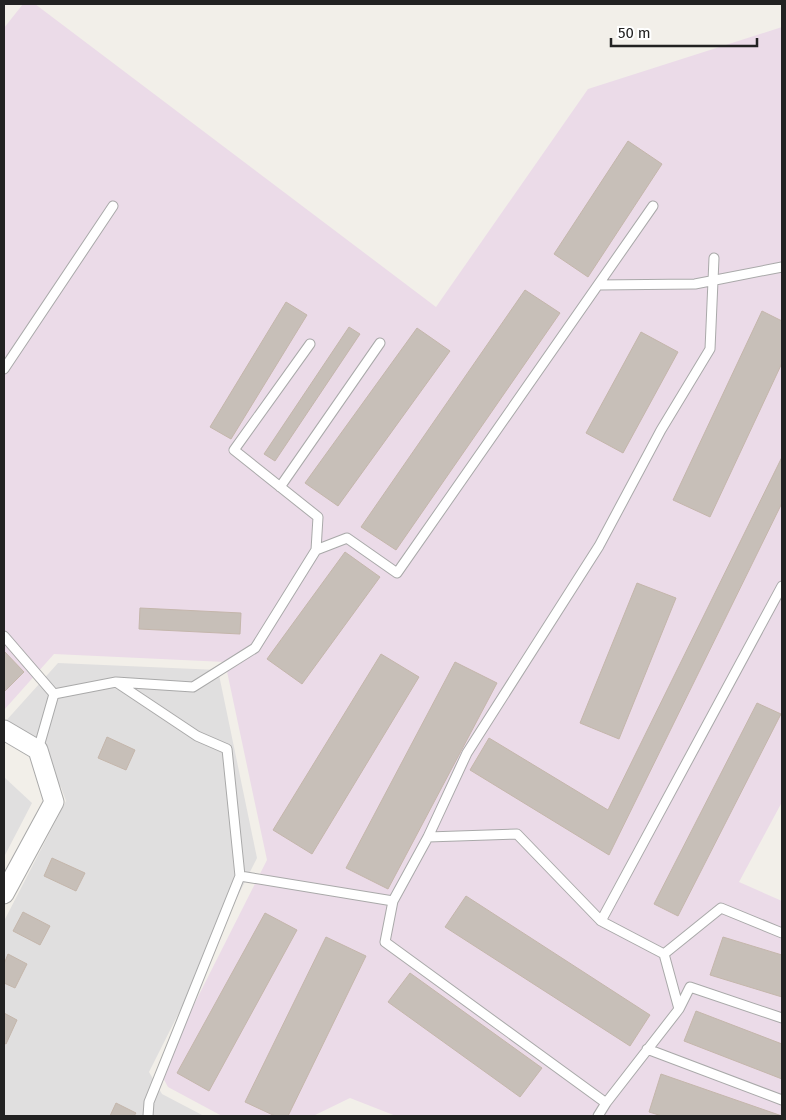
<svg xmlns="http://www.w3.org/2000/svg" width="786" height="1120" viewBox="0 0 786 1120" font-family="'Fira Sans',sans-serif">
<rect width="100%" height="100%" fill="#f2efe9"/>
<path fill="#e0dfdf" d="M58,663L218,670L257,858L149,1072L162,1094L204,1116H4V921L66,801L61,787L4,733V723Z
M4,777L32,803L4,857Z"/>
<path fill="#ebdbe8" d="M23,4H35L436,307L588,89L782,27V802L739,882L782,901V1116H396L350,1098L313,1116H222L168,1087L160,1072L267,860L225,662L54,654L4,710V28Z"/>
<path fill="#c7bfb8" stroke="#c4b6ab" d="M628,141L662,164L588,277L554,254Z
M525,290L560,313L396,550L361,527Z
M286,302L307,315L231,439L210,427Z
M762,311L782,321V363L710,517L673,500Z
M349,327L360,334L275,461L264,454Z
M417,328L450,351L338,506L305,483Z
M641,332L678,352L623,453L586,433Z
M782,457V503L609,855L470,770L489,738L608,810Z
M345,552L380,577L302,684L267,659Z
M637,583L676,598L619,739L580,723Z
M140,608L241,613L240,634L139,629Z
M4,651L24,672L4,692Z
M381,654L419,677L312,854L273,830Z
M455,662L497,683L388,889L346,868Z
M757,703L781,714L678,916L654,904Z
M107,737L135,750L126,770L98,758Z
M52,858L85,873L76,891L44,876Z
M466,896L650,1015L630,1046L445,927Z
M23,912L50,926L40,945L13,931Z
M265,913L297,930L209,1091L177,1073Z
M326,937L366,956L288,1116H275L245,1102Z
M723,937L782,955V997L710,975Z
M8,954L27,964L15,988L4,983V964Z
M410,973L542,1068L520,1097L388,1002Z
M696,1011L782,1044V1079L684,1041Z
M4,1013L17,1020L6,1044L4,1043Z
M661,1074L782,1116H662L649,1112Z
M116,1103L136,1113L134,1116H110Z"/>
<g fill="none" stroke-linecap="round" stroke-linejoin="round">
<defs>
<path id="service" d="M598,285L695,284L782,267
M4,369L113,206
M280,487L380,343
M316,550L347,538L397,573L653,206
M4,636L54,694
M116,682L193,687L255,648L316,550L318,517L234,450L310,344
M38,750L54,694L116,682L197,736L227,749L240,876
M428,837L517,834L601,921L782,586
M601,921L664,954
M679,1009L690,987L782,1018
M647,1049L782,1100
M606,1103L385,942L393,901L428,837L467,753L599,546L661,430L710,349L714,258
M148,1116L149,1102L240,876L393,901
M598,1116L606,1103L679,1009L664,954L721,908L782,933"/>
<path id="minor" d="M4,730L38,750L54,802L4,894"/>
</defs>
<use href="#service" stroke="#a9a9a9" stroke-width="11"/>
<use href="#minor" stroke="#a9a9a9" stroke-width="21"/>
<use href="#service" stroke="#fff" stroke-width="9"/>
<use href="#minor" stroke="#fff" stroke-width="19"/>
</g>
<rect width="786" height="1120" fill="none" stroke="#222222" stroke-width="10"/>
<path d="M611 38v8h146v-8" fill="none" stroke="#222222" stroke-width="2.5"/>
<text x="618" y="38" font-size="15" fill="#222222" stroke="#ffffff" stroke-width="4" paint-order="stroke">50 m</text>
</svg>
